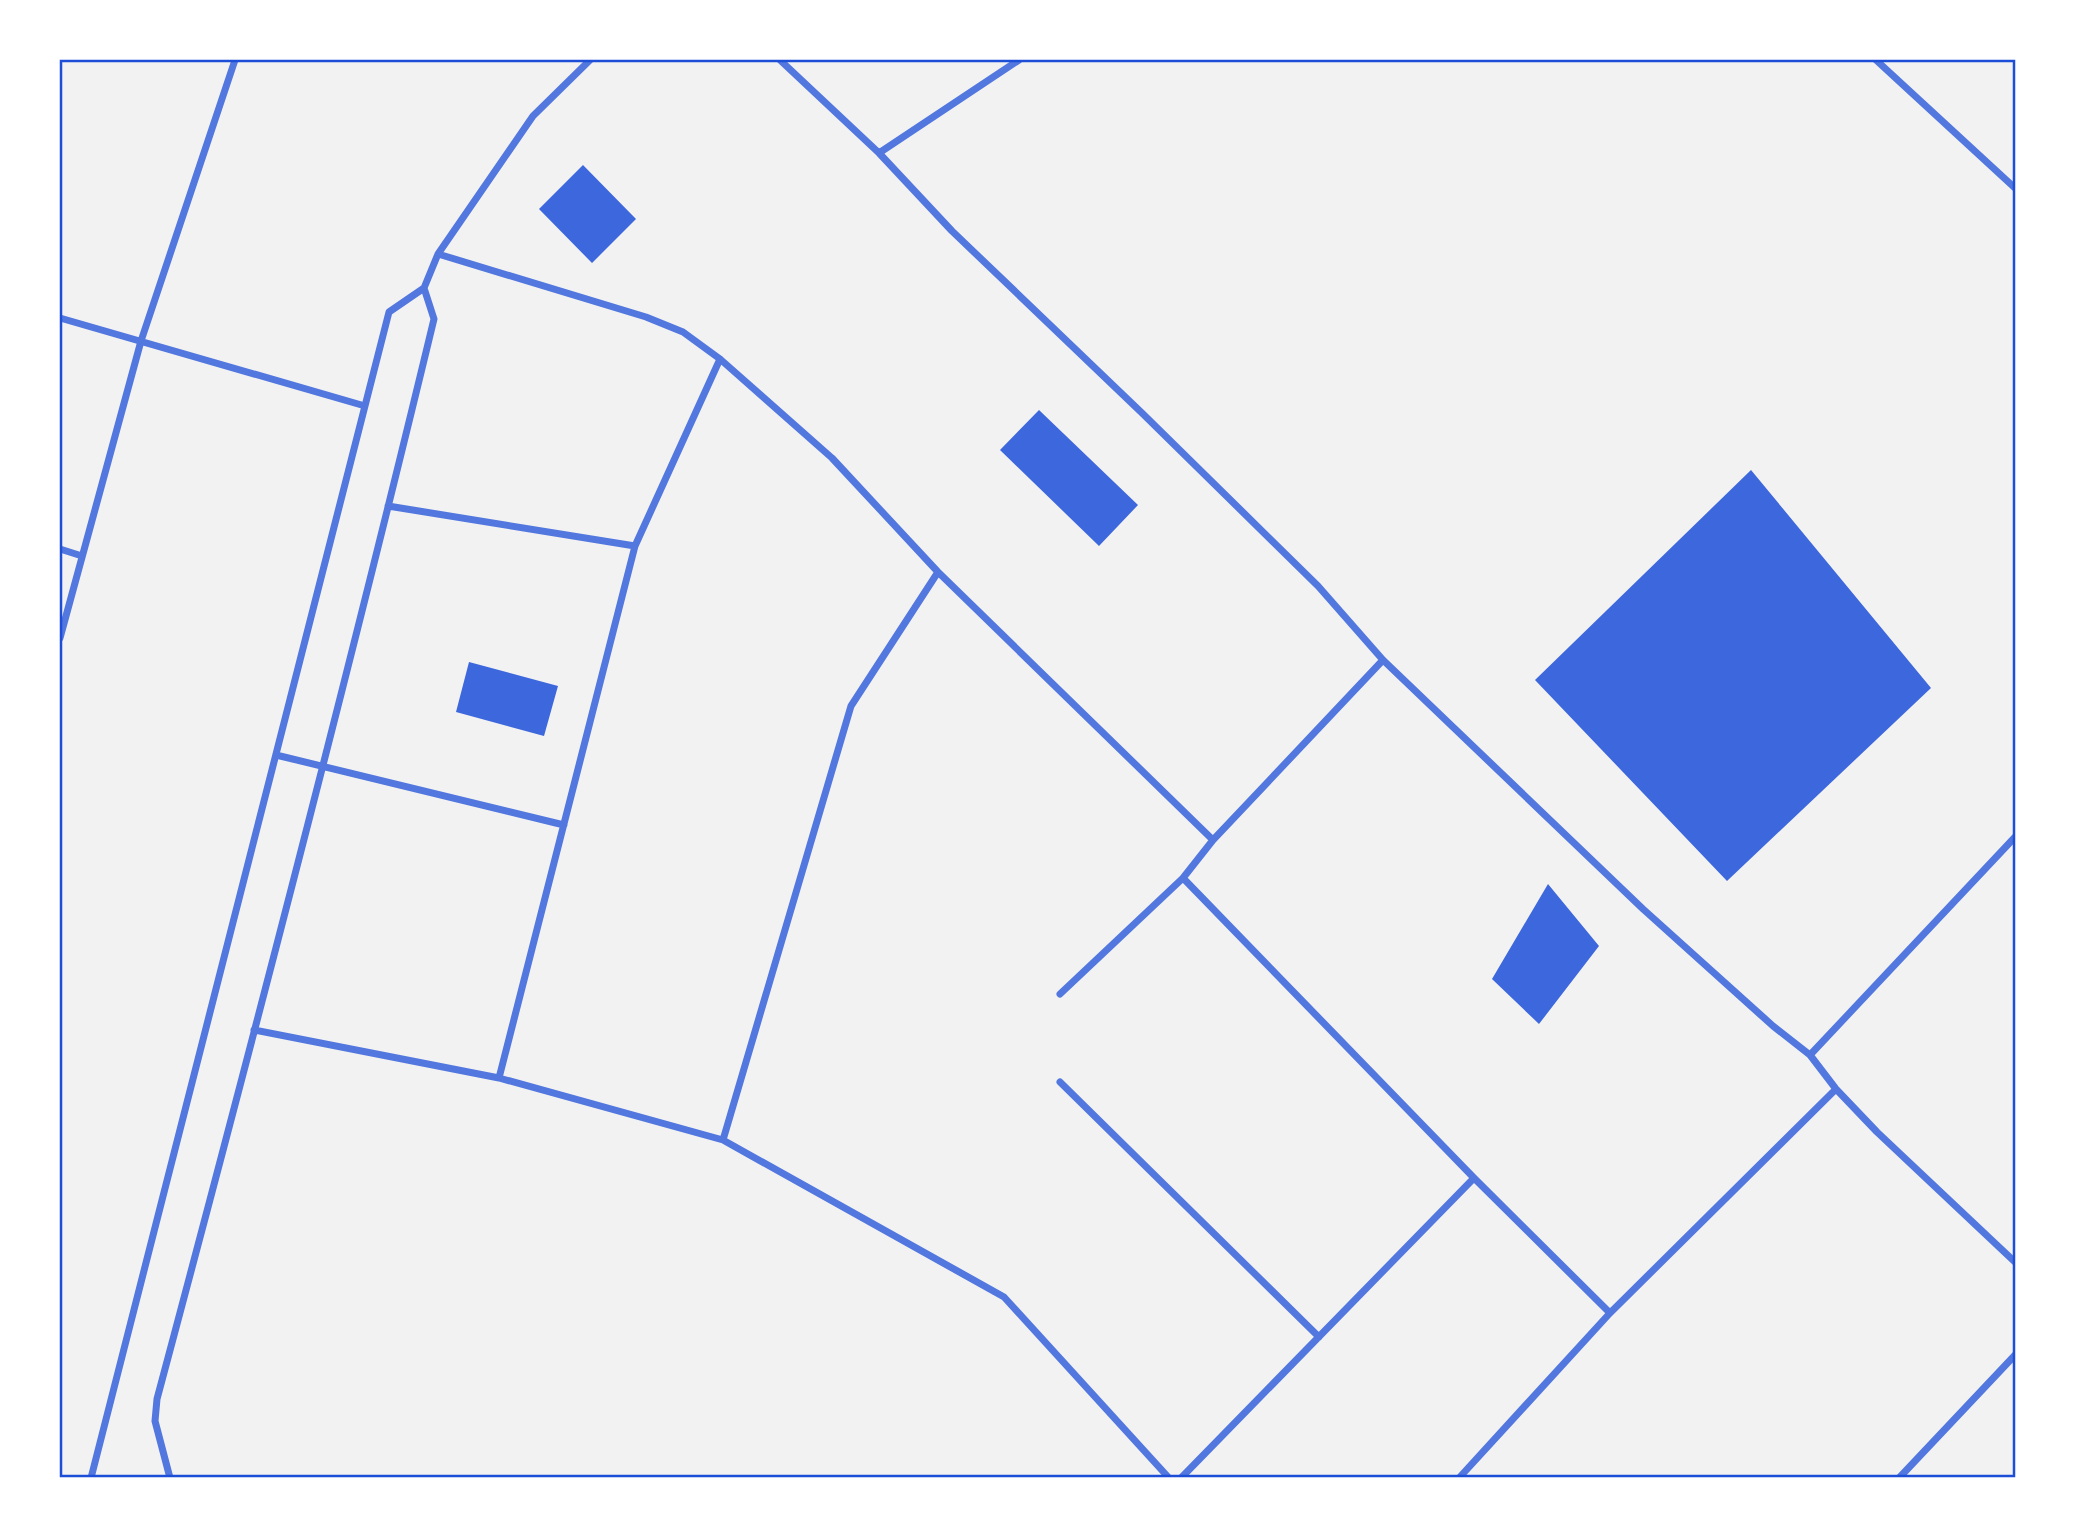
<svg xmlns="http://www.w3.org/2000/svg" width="2075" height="1537" viewBox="0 0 2075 1537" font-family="Karla,sans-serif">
<rect width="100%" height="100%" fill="#f2f2f2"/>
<path fill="#3d67dc" d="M583,165L636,219L592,263L539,209Z
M1039,410L1138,505L1099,546L1000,450Z
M1751,470L1931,688L1727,881L1535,680Z
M469,662L558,686L544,736L456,712Z
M1548,884L1599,946L1539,1024L1492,979Z"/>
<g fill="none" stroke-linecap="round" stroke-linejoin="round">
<path stroke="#5277de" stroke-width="7" d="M780,60L879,153L952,231L1142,413L1318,586L1383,660L1643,909L1773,1026L1810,1055L1836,1089L1877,1132L2016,1263
M1876,60L2016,189
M879,153L1019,60
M438,254L646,317L683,332L720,359L832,458L938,572L1213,840
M60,318L365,406
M388,506L635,546
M60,549L82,556
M60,638L141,341L235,60
M1383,660L1213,840L1183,878L1474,1178L1610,1313
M276,755L564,825
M1060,994L1183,878
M254,1030L499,1078L723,1140L851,706L938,572
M1810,1055L2016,836
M499,1078L635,546L720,359
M1060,1082L1319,1337
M723,1140L1004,1297L1169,1478
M91,1478L389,312L424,288
M170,1478L155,1421L157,1399C253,1040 347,680 434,319L424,288L438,254L533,116L590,60
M1181,1478L1474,1178
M1459,1478L1610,1313L1836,1089
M1899,1478L2016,1354"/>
</g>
<rect width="2075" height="1537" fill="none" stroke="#ffffff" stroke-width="122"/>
<rect x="61" y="61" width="1953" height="1415" fill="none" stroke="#1d4ed8" stroke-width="2.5"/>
</svg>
